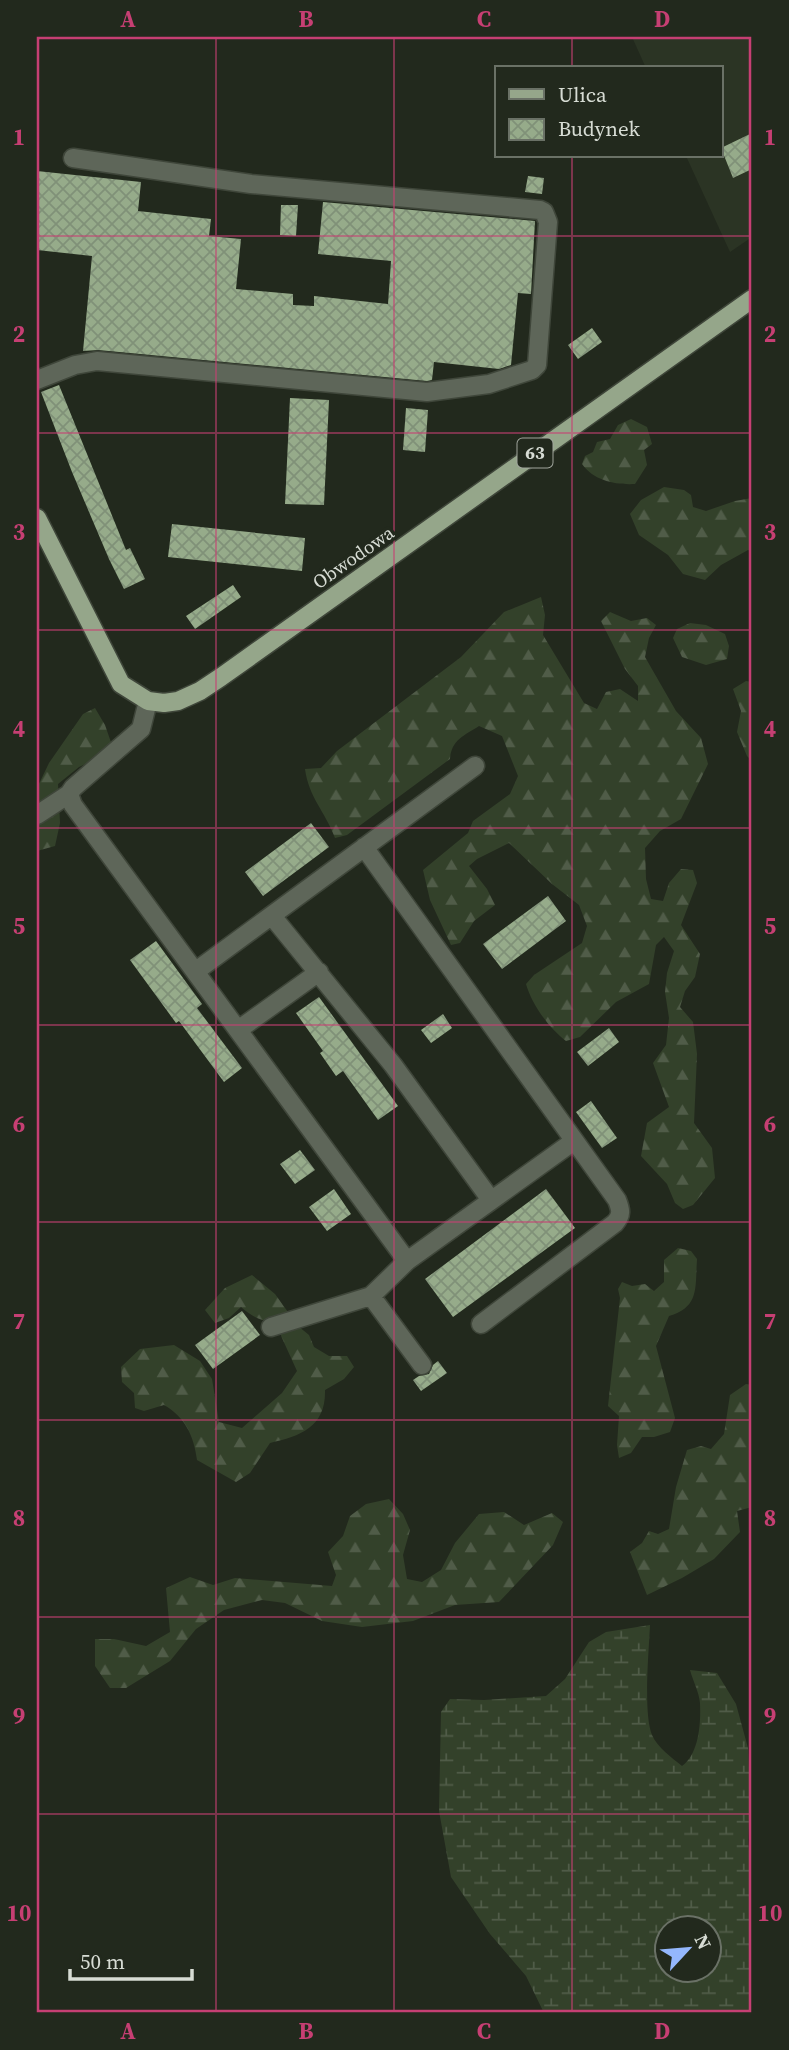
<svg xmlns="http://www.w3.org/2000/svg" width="789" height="2050" viewBox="0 0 789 2050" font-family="'Source Serif 4',serif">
<defs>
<pattern id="forest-firs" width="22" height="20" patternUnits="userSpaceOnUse" patternTransform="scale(1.75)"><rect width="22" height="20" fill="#33412a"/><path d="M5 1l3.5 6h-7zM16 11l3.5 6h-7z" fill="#505c48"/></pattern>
<pattern id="wetland-marsh" width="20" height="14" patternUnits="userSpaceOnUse" patternTransform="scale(1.75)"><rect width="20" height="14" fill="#33412a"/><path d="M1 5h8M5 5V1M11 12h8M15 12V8" fill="none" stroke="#505c48"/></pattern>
<pattern id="building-cross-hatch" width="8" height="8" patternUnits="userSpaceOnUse" patternTransform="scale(1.75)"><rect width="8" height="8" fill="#96ab8a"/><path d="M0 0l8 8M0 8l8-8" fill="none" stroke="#809178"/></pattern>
</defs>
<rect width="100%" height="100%" fill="#22291d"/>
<path fill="#2b3424" d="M632,37H752V237L730,252L686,156H721V68H646Z"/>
<path fill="url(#forest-firs)" d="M631,419L647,427L652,444L644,450L647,465L635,484C616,485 594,481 582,464L585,456L593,452L597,442L610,439L618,425Z
M664,487L684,490L691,495L693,507L706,511L735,501L752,498V551L748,550L721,565L705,580L683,574L668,555L639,535L630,514L641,500Z
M541,597L545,615L543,635L584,703L597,709L606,692L620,689L638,701V686L625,669L601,621L610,612L631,621L647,618L656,625L649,638L645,657L676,711L701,738L708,764L681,819L660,831L645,848L646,879L651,899L663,901L669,883L681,869L693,870L697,883L681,925L700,954L695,977L685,991L680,1007L693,1022L697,1054L694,1123L712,1148L715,1178L693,1205L683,1209L675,1203L667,1184L641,1156L647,1123L669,1107L653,1063L666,1045L669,1018L665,992L667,973L674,951L664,937L656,945L649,984L616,1002L580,1037L566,1041C549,1028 532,1005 526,984L534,975L582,943L587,926L579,905L552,884L509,843L477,859L469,866L487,889L495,905L474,921L460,943L451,945L430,900L423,870L468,833L473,821L510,794L518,776L502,736L479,726C465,735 451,740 450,759L347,835L335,838C325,811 309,798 305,769L321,768L337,751L461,657L504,612Z
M690,623L706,625L725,634L729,646L727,659L706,665L682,657L673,638L677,629Z
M746,681L752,682V761L747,756L737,732L741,711L733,689Z
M95,708L105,725L114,751L79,767L58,784L60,823L55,846L37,851V788L49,763L83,714Z
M678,1248L691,1251L697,1259C695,1287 700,1307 669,1316L656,1346L675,1418L670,1432L654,1437H642L631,1453L619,1458L617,1445L619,1416L608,1406L620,1298L618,1289L622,1282L632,1286L645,1284L654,1291L664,1282V1260Z
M252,1275L275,1294L298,1326L309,1335L314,1347L329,1356H347L354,1367L344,1379L325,1390C326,1427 301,1436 270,1443L250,1473L236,1482L197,1460C194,1436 185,1417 164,1405L144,1411L135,1408L134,1393L122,1382L121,1367L140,1349L174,1345L200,1361L212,1379L219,1422L242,1428L282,1393L297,1371L282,1338L276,1321C263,1323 251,1316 241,1307L229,1318L215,1323L205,1310L225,1288Z
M746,1384L752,1385V1507L737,1511L740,1532L714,1559L682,1578L647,1595L630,1552L642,1543L649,1531L658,1534L669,1529L676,1487L687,1450L701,1446L711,1449L724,1434L730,1395Z
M389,1499L403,1514L410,1530L403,1555L407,1579L422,1582L441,1570L455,1543L479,1514L504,1512L524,1525L552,1513L563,1522L553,1545L499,1602L455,1605L413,1621L362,1627L322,1621L285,1603L262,1600L224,1610L196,1629L170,1661L126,1688H110L95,1666V1639H114L146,1646L170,1632L166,1588L190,1577L213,1585L235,1578L332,1586L336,1575L328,1552L343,1536L350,1516L366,1504Z"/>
<path fill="url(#wetland-marsh)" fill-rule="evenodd" d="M650,1625C649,1650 643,1713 652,1735C657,1747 672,1758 682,1766C699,1754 701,1723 700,1703C699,1692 693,1681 690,1670L717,1673L736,1704L748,1748L750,1796L748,1840L752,1884V2013H544L526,1976L490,1934L451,1877L439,1811L441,1712L450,1699L484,1700L546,1696L565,1679L589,1642L606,1632ZM666,1927H708V1969H666Z"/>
<path fill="url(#building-cross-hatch)" d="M752,133V169L733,178L721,148Z
M37,171L141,182L138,211L211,219L209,236L241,239L236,289L293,294V305L314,306V296L388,304L391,261L318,254L323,202L535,221L531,294L518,293L511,365L499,369L434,362L432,380L427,381L98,350L83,351L92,256L37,250Z
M528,176L544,178L542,194L525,192Z
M281,205H298L296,236L280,235Z
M592,328L602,342L578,359L568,345Z
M59,385L126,550L130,548L145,579L124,589L109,559L72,472L41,392Z
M290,398L329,400L324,505L285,504Z
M406,408L428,410L425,452L403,450Z
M172,524L305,538L302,571L168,557Z
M233,585L241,597L195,629L186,616Z
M311,823L329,847L263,896L245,872Z
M548,896L566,921L502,969L483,944Z
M156,941L202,1004L197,1008L242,1068L224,1082L179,1021L176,1023L130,960Z
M319,997L398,1106L378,1120L343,1071L336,1076L320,1053L323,1051L296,1013Z
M443,1014L452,1028L431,1043L421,1030Z
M609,1028L619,1042L588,1066L577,1052Z
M591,1101L617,1138L602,1148L576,1112Z
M300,1150L315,1170L295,1184L280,1164Z
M334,1189L351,1214L327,1231L309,1207Z
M546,1189L575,1228L453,1317L425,1279Z
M242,1311L260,1335L213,1369L195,1345Z
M438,1361L447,1373L421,1391L413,1380L419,1376L429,1374L433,1365Z"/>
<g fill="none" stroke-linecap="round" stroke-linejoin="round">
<defs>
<path id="minor" d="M37,380L75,365L97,361L427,392L489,384L532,370L537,365L548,222L544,212L540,210L251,184L73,158
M148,701L141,729L73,788L69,794L73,805L407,1261
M37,815L69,794
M364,847L617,1200C621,1210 622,1215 615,1223L481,1324
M272,916L393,1065L491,1200
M196,971L475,766
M238,1030L319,972
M371,1296L422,1365
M271,1327L371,1296L407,1261L574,1141"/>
<path id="major" d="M37,518L121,684L148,701L164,703L178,701L200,691L221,677L752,299"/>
</defs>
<use href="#minor" stroke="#3f463a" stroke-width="21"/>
<use href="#major" stroke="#3f463a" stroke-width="21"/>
<use href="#minor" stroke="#5e6659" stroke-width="18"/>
<use href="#major" stroke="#95a68a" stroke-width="18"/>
</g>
<path fill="none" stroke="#c63f73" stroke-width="2" stroke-opacity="0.55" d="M216,37V2013M394,37V2013M572,37V68M572,156V2013M37,236H752M37,433H752M37,630H752M37,828H752M37,1025H752M37,1222H752M37,1420H752M37,1617H752M37,1814H752"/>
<g text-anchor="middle" stroke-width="7" stroke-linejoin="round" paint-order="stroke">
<rect fill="#22291d" stroke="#a1a69d" stroke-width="2" x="517.5" y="438.5" width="35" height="29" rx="5"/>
<g font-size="18" font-weight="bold" fill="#d7dcd4">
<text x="535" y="459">63</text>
</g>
<g font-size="19" fill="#d7dcd4" stroke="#22291d">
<text transform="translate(353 557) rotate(-35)" y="7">Obwodowa</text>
</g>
</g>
<rect width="789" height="2050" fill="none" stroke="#22291d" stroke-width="77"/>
<rect x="495" y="66" width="228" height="91" fill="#22291d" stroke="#6a7166" stroke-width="2"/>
<rect x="509" y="89" width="35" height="10" fill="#95a68a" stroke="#6a7166" stroke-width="2"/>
<text x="558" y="102" font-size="21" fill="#d7dcd4">Ulica</text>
<rect x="509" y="119" width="35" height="21" fill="url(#building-cross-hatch)" stroke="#6a7166" stroke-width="2"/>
<text x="558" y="136" font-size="21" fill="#d7dcd4">Budynek</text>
<g transform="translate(688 1949) rotate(64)"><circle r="33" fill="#22291d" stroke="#6a7166" stroke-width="2"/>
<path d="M0-5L12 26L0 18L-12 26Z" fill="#94b7fd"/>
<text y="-10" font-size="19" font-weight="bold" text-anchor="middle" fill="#d7dcd4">N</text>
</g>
<path d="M70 1969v10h122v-10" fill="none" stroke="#d7dcd4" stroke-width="3.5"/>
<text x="80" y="1969" font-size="21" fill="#d7dcd4" stroke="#22291d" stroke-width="5" paint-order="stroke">50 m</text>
<rect x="38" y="38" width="712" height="1973" fill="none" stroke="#c63f73" stroke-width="2.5"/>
<g font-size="23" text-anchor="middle" font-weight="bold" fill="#c63f73">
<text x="128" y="27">A</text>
<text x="306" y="27">B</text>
<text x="484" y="27">C</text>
<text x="662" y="27">D</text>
<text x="19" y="145">1</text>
<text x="770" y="145">1</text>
<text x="19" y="342">2</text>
<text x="770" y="342">2</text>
<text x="19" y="540">3</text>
<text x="770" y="540">3</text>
<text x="19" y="737">4</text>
<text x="770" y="737">4</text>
<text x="19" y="934">5</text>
<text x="770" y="934">5</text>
<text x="19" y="1132">6</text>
<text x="770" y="1132">6</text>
<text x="19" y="1329">7</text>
<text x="770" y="1329">7</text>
<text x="19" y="1526">8</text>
<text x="770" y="1526">8</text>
<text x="19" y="1724">9</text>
<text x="770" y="1724">9</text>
<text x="19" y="1921">10</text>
<text x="770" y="1921">10</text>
<text x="128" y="2039">A</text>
<text x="306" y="2039">B</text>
<text x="484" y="2039">C</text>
<text x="662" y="2039">D</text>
</g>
</svg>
